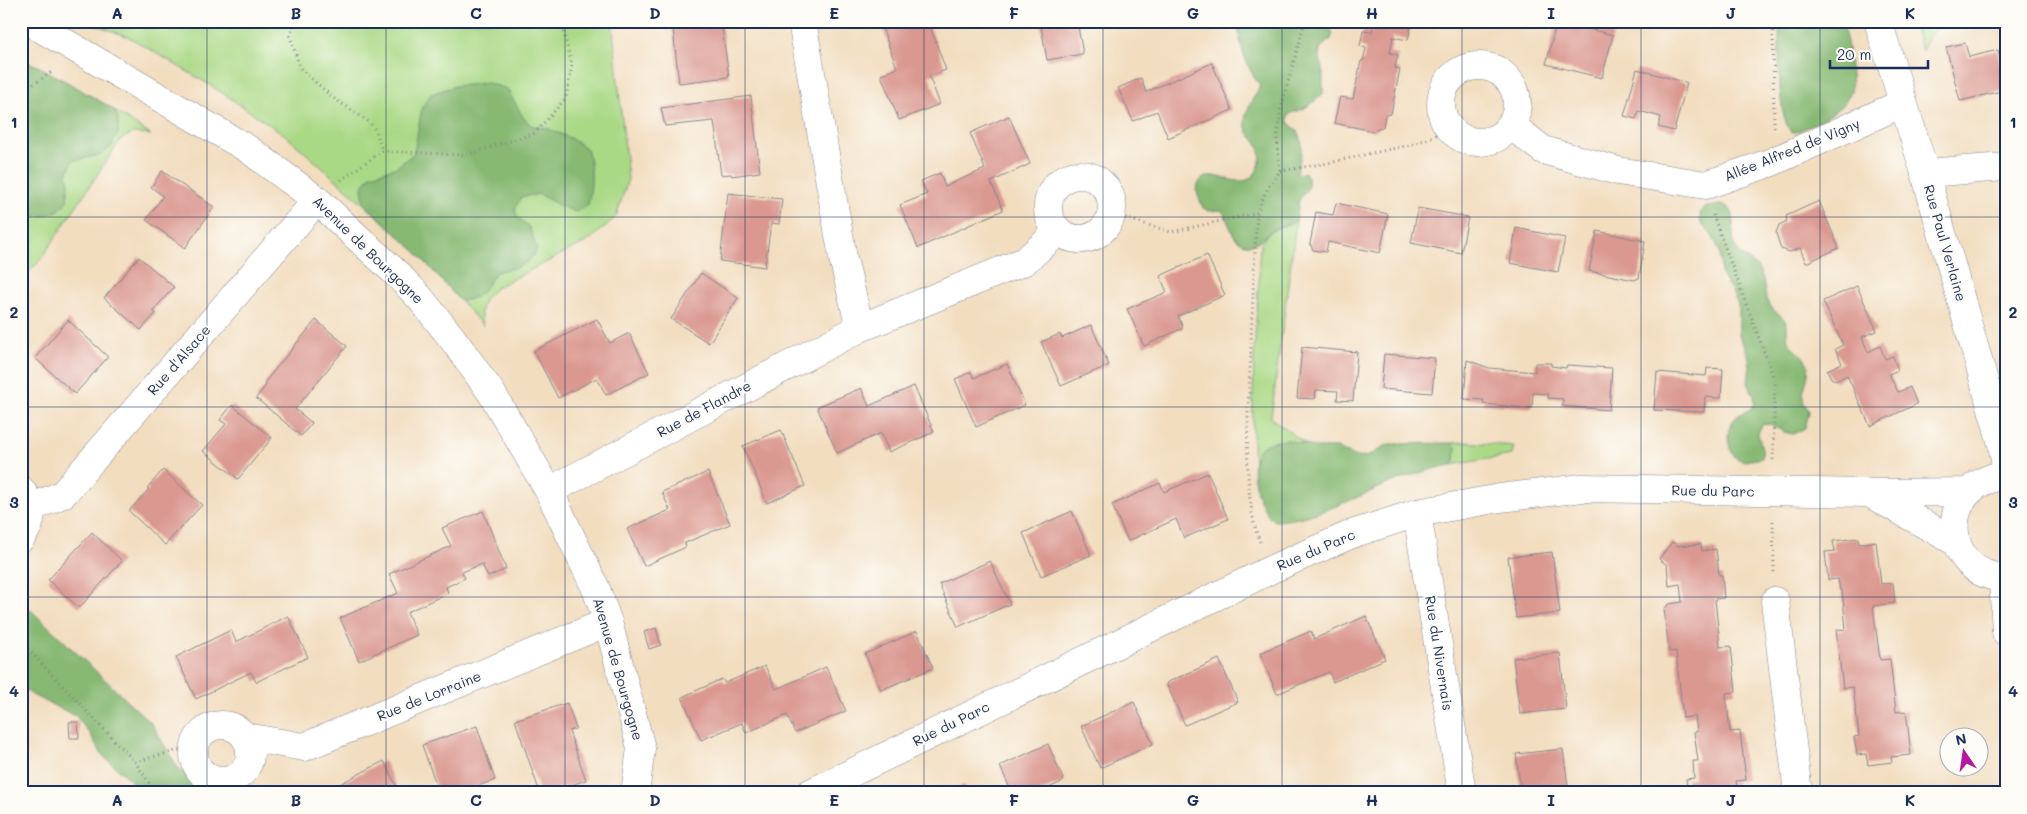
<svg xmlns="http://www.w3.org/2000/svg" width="2027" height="814" viewBox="0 0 2027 814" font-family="Mali,sans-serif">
<rect width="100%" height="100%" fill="#fdfcf7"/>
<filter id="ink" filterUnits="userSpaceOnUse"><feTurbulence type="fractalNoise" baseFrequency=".02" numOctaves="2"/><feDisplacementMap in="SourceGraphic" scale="10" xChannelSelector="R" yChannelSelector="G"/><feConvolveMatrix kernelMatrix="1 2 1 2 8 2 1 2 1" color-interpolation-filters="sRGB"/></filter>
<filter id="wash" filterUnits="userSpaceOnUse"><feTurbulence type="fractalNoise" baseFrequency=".0096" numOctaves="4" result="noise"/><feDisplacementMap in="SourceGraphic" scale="20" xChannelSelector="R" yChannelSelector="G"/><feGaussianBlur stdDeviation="1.12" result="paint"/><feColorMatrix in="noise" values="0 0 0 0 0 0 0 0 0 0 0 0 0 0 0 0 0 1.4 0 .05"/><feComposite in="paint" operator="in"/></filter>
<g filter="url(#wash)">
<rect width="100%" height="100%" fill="#f2ddbf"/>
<path fill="#aad986" stroke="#628472" d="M85,21H612L628,179L616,217L588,241L497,287C483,298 477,308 483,326L418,253L391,228L285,135L215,88L129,37Z
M1915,21H1965C1942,26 1930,27 1922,51L1915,28Z
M21,59C67,79 109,107 151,135L134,133L121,139L39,262L21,278Z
M1296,222L1271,418L1307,445L1287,440L1255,457L1254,470C1251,406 1254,342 1259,278C1259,269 1258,248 1263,240C1269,229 1285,225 1296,222Z
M1464,442L1514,446L1512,455L1451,465L1455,461L1456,448L1452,443Z"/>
<path fill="#87b973" stroke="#517468" d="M1239,21H1329V28L1333,33L1331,39L1321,47L1319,55L1323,68V94C1317,100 1310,105 1303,109C1297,112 1293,111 1288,116V122C1310,141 1300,151 1297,174L1305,172L1308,176V188L1299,200L1296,222C1287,224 1277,227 1270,232C1260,240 1250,252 1236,238C1229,230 1229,218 1221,210L1209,211L1203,208L1196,190C1205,157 1237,195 1254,175C1260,167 1263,155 1258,146C1255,139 1248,136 1246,127C1242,112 1255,98 1260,85C1247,69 1237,42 1239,21Z
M1779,21H1840C1846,33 1848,46 1849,59C1850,69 1853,81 1851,91C1846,109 1812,127 1795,132L1792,133C1775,115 1780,47 1779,21Z
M21,59L44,69L105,104L114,110L118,119V133L111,147L100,155L72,161L67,175L69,183L67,201L58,211L46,215L21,217Z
M488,83L507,89L523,117L532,126L547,128L570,138L587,149C593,169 592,185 588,205L576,212L560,206L539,194L521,197L515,209L517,217L529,227L537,249C529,267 514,268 496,272C485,287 481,300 460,301L417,253L364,204L362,187L371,175L397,167L414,153L422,107L431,94L455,86Z
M1720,205C1743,208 1728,230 1735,246C1741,259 1753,260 1759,270C1766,280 1763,293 1768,303C1770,310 1779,313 1784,319C1790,327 1784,337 1790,344C1795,350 1802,354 1806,361C1813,374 1802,386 1803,399C1803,404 1808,407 1809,412L1805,428L1793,434L1784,432L1768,423L1763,424L1758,432C1759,442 1764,449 1762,458L1745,461L1736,458C1726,446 1724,426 1739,415C1746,411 1750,410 1755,404L1754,395L1748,383L1750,365L1748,354L1739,335V308L1731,289L1726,283L1721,274L1720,254L1716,243L1711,234L1701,224L1700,217L1701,211L1707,207Z
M1287,440L1317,448H1338C1343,453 1347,452 1353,455C1367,463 1377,448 1390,444L1452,443L1456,447L1455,461L1451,465C1432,469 1414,474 1395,481C1361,495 1311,521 1274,521C1259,509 1246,469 1258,451C1264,442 1277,441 1287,440Z
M21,601L152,724L176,765L195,786L196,793H141L129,779L103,756L90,734L76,716L34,696L21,687Z"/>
<g id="blocks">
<path fill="#da9890" d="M672,21H721L729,77L679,83Z
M898,21H928L946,70L929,76L940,104L899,120L881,75L897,68L882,27Z
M1040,21H1077L1083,54L1047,60Z
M1374,21H1412L1408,40L1393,37L1390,53L1398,55L1395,68L1400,69L1391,114L1385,115L1383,127L1373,131L1334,123L1340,97L1353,99L1361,61H1363L1366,48L1360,46L1363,31L1372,32Z
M1557,21L1613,35L1602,78L1546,64Z
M1965,43L1969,57L1998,50L2006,90L1960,101L1946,47Z
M1212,63L1232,110L1168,138L1157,111L1133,121L1118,88L1141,78L1146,92Z
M1637,69L1687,83L1674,131L1658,127L1661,117L1639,111L1636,119L1624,116Z
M751,96L760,172L732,176L731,174L721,175L714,121L665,126L661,108Z
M1009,116L1030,164L991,182L1003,210L918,248L900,205L927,194L921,181L940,173L945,186L985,169L970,133Z
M162,171L214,207L185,248L146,220L163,196L151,187Z
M728,193L782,199L779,224L771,223L765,267L720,261Z
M1819,201L1839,248L1806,263L1800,248L1790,252L1781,249L1776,233L1779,225L1787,221L1786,216Z
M1336,203L1388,214L1380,253L1328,242L1326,252L1313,250L1310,244L1316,212L1333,215Z
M1418,208L1468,217L1461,253L1411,243Z
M1516,228L1565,238L1558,272L1510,263Z
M1597,231L1645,241L1639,278L1634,280L1589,271Z
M1207,255L1225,295L1178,316L1183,328L1144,346L1127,309L1167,292L1160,276Z
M139,257L174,287L153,311L156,313L141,330L104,298Z
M701,273L738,298L709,343L671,319Z
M1857,286L1877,331L1862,337L1868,352L1880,346L1885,359L1893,356L1898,370L1889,374L1898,392L1910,387L1917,404L1870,426L1847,375L1836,381L1831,378L1827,370L1842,363L1835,349L1843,345L1823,301Z
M597,319L610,343L629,333L649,373L606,395L597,378L558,398L534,351Z
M68,320L108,357L75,394L35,358Z
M316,320L347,346L295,409L312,423L301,436L256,398L266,385L264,383Z
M1091,325L1109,365L1061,386L1041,342L1060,334L1062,338Z
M1302,347L1357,352L1353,401L1337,400L1338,391L1316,390L1315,399L1297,398Z
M1384,354L1435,358L1432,393L1381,389Z
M1467,360L1489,368L1535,372V363H1551V366L1566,368L1567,365L1612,368L1609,410L1562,406L1563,399L1548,398V394L1533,393L1532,408L1483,404L1484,400L1464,399Z
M1007,364L1025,405L976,427L955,379L971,372L974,378Z
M1707,368L1723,369L1721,398L1705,397L1704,412L1654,410L1657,372L1706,376Z
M914,386L934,432L889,452L881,433L837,453L817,407L861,388L869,406Z
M232,405L272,438L238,479L203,451L226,424L220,420Z
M781,430L805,486L767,503L743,446Z
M163,470L202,505L165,545L129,511L149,489L147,488Z
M708,472L730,524L685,543L686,547L644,566L627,529L670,510L662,492Z
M1208,473L1228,519L1184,538L1176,519L1128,541L1112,505L1160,483L1164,492Z
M483,511L506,569L488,577L482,564L462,572L465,578L446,587L448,593L407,612L417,635L359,661L340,618L398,593L389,574L451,546L442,528Z
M1072,511L1091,555L1041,576L1023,533Z
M92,532L122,561L79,608L48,580Z
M1858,538L1859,544L1876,541L1881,584L1893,583L1895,603L1873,606L1880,660L1890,659L1896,712L1906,711L1911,755L1891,757L1892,762L1868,765L1866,754L1857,755L1854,737L1859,736L1853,687L1843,688L1836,630L1846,629L1842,590H1840L1838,579L1828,580L1825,552L1835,551L1833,541Z
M1672,542L1678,546L1701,544L1702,551L1716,549L1719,575H1722L1724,598L1715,599L1720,647L1731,646L1736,692L1726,693L1730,732L1740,731L1746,780L1736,781L1738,793H1688L1686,779L1694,778L1693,761H1698L1694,732H1697L1695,716L1683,718L1676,651L1669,652L1664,609L1669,604L1682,602L1680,584L1669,586L1667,565L1659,559Z
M1552,552L1560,613L1516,618L1508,557Z
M990,561L1010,604L958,627L939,584Z
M288,616L308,657L256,682L251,672L196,699L176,657L231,630L236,642Z
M1366,616L1385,659L1333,682L1329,672L1277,694L1260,653L1311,631L1314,639Z
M656,628L661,645L649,649L644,632Z
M917,631L933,668L881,690L865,654Z
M1560,653L1566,709L1520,714L1513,658Z
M1219,659L1238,702L1185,725L1166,683Z
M765,666L776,689L826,667L846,711L795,733L787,715L746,733L742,723L701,740L682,697L722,679L725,683Z
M1134,702L1153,744L1100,768L1081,726Z
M567,703L576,729L569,731L586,780L549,793H540L515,720Z
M69,722H78L79,738H70Z
M24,725L26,756H21V726Z
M477,726L495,780L457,793H439L422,745Z
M1048,744L1064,781L1038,793H1012L1000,766Z
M1563,749L1569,793H1521L1516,754Z
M384,761L399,791L396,793H335L332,788Z
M964,785L968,793H947Z"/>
</g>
</g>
<g filter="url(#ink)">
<use href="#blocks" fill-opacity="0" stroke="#86868e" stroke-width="1"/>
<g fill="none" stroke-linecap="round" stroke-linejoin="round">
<defs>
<path id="street" d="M802,21L843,258L860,328
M1441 104a38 38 0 1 1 76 0a38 38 0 1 1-76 0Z
M1511,125L1543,150L1618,171L1706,185L1772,162L1903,103
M1925,173L2006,167
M1048 207a32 32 0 1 1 64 0a32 32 0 1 1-64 0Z
M21,490C34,506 34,521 21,538
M549,491L860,328L1025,261L1059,231
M31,508L63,494L317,200
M1417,513L1462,793
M2003,578L2006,632
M1775,601L1798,793
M194 753a28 28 0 1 1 56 0a28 28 0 1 1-56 0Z
M246,737L304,747L608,622"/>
<path id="secondary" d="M28,21L248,149L317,200L397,274L420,298L452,338L491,392L549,491L596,589L608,622L641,748L635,793
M1878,21L1925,173L2002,444L2006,466
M2006,475C1935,483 1940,576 2006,578
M1869,493L1956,542
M810,793L1272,569L1352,534L1417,513L1500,498L1582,488L1869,493L1967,492"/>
</defs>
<use href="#street" stroke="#86868e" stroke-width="29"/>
<use href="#secondary" stroke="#86868e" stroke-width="29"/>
<path stroke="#86868e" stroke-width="3" stroke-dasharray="1 4" stroke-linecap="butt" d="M295,21L290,36L300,68L332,97L369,122L376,130L382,151
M1773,21L1774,129
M21,93L53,71
M1280,171L1328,163L1414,144L1450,129
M341,180L382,151L466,155L535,133L566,98L572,65L561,21
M1111,214L1171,232L1257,213
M1713,215L1775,381L1773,460
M1773,521L1774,572
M1260,542C1242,499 1248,416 1250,369C1252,317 1254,265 1257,213L1267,189L1280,171L1277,139L1281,108L1305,21
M21,642L135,762L156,793
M135,762L194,746"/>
<use href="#street" stroke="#fff" stroke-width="28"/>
<use href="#secondary" stroke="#fff" stroke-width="28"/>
</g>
</g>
<path fill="none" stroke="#1b2f5e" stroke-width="1" stroke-opacity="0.55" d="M207,21V793M386,21V793M565,21V793M745,21V793M924,21V793M1103,21V793M1282,21V793M1462,21V793M1641,21V793M1820,21V793M21,217H2006M21,407H2006M21,597H2006"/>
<g text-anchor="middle" stroke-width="4.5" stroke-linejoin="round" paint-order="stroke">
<g font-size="14" fill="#1b2f5e" stroke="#fdfcf7">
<text transform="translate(1792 150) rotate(-22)" y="5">Allée Alfred de Vigny</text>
<text transform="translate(1945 243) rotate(74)" y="5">Rue Paul Verlaine</text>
<text transform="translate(368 250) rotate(44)" y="5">Avenue de Bourgogne</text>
<text transform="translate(179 360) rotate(-49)" y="5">Rue d'Alsace</text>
<text transform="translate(704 409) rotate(-28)" y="5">Rue de Flandre</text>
<text transform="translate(1713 491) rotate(1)" y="5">Rue du Parc</text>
<text transform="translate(1316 550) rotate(-23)" y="5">Rue du Parc</text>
<text transform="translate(1439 653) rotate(81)" y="5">Rue du Nivernais</text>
<text transform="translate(618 669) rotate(74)" y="5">Avenue de Bourgogne</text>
<text transform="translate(429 696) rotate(-22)" y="5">Rue de Lorraine</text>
<text transform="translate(951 724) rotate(-26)" y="5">Rue du Parc</text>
</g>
</g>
<rect width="2027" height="814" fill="none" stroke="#fdfcf7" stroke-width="55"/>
<g transform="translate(1964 752) rotate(347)"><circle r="24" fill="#fdfcf7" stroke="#a3aaba"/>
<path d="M0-4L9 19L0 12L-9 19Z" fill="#b5179e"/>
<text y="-8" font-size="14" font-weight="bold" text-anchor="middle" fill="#1b2f5e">N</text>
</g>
<path d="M1830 60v8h98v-8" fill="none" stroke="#1b2f5e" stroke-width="2.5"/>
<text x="1837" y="60" font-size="15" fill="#1b2f5e" stroke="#fdfcf7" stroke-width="4" paint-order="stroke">20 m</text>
<rect x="28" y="28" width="1972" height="758" fill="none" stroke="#1b2f5e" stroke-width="2"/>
<g font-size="16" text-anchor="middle" font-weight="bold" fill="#1b2f5e">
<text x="117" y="19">A</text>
<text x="296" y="19">B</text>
<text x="476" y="19">C</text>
<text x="655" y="19">D</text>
<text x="834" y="19">E</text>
<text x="1014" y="19">F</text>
<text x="1193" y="19">G</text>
<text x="1372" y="19">H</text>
<text x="1551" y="19">I</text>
<text x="1731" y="19">J</text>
<text x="1910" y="19">K</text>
<text x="14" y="128">1</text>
<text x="2013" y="128">1</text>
<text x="14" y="318">2</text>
<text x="2013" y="318">2</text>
<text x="14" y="508">3</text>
<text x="2013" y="508">3</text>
<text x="14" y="697">4</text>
<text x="2013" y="697">4</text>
<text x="117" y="806">A</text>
<text x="296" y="806">B</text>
<text x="476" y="806">C</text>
<text x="655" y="806">D</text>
<text x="834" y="806">E</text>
<text x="1014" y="806">F</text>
<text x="1193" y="806">G</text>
<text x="1372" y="806">H</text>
<text x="1551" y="806">I</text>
<text x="1731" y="806">J</text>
<text x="1910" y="806">K</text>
</g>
</svg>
